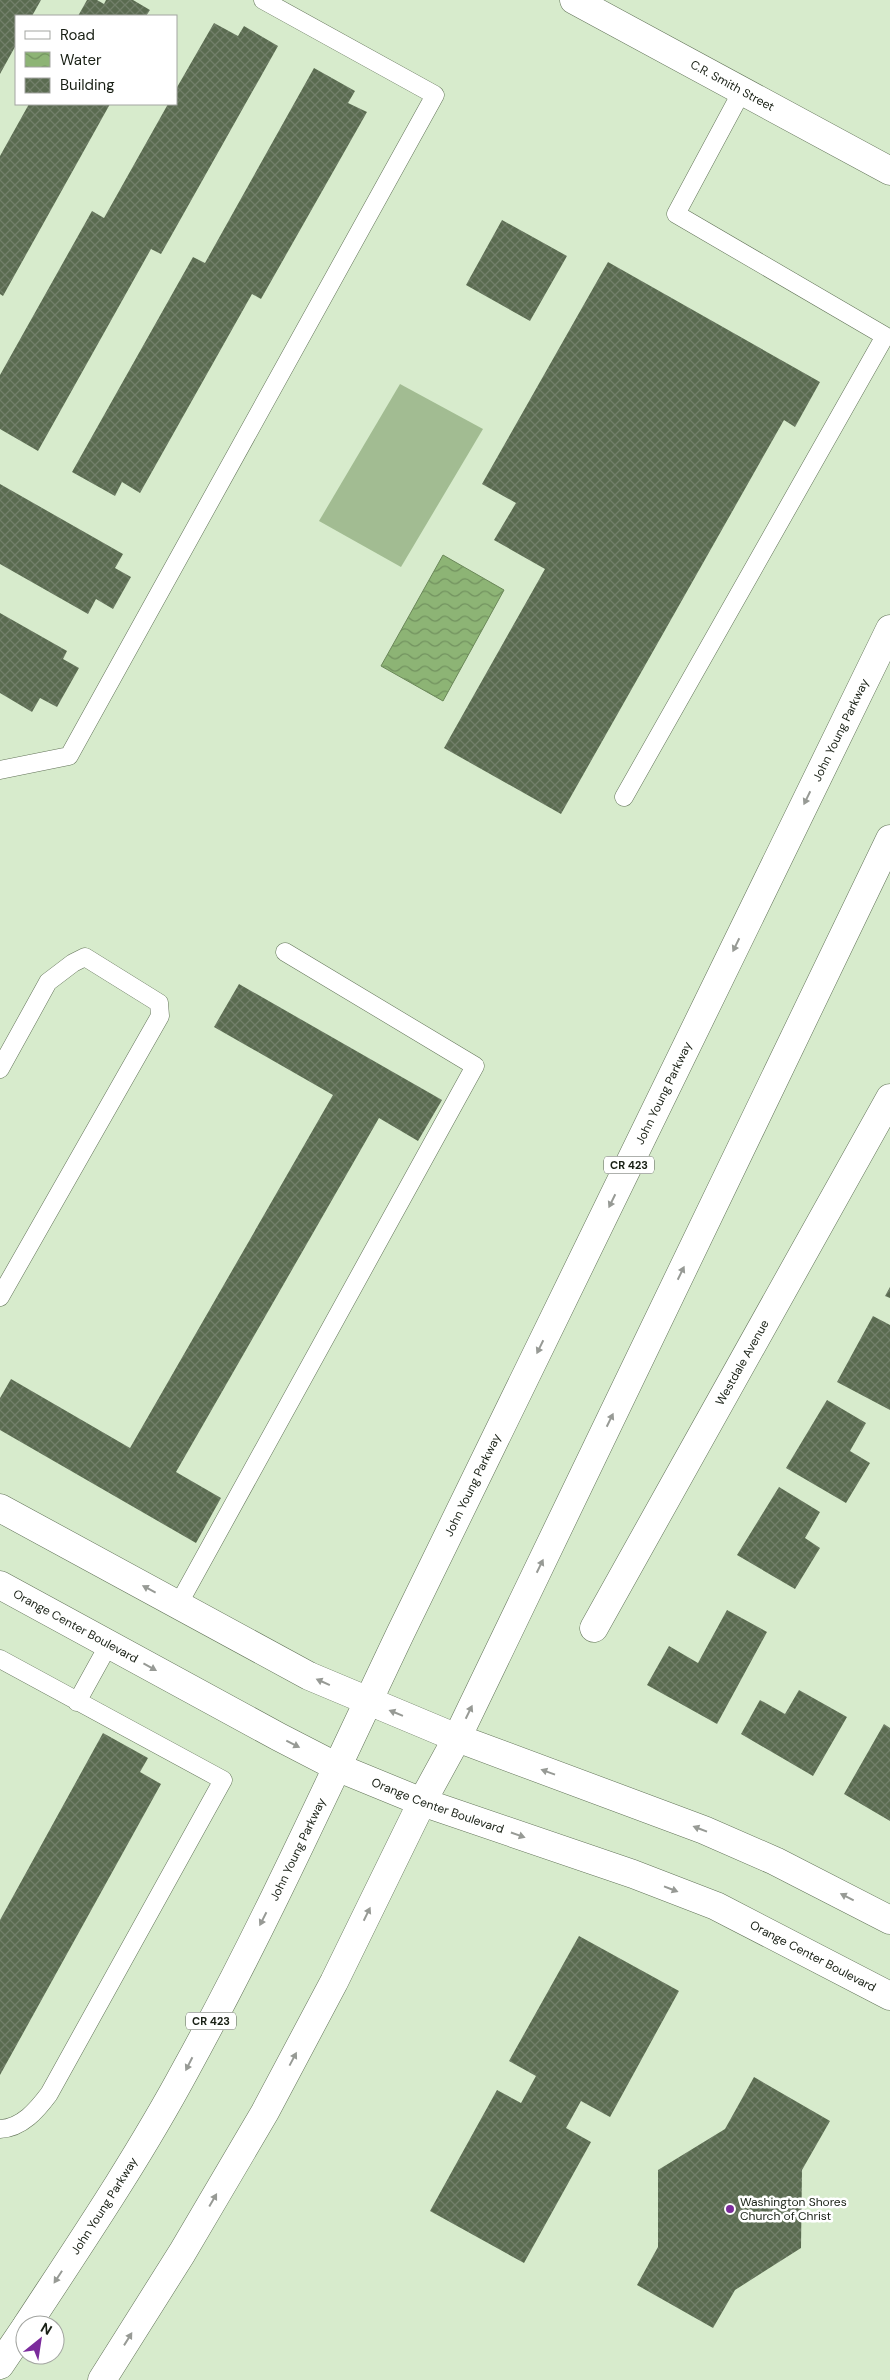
<svg xmlns="http://www.w3.org/2000/svg" width="890" height="2380" viewBox="0 0 890 2380" font-family="'DM Sans',sans-serif">
<defs>
<pattern id="water-waves" width="16" height="10" patternUnits="userSpaceOnUse" patternTransform="scale(1.25)"><rect width="16" height="10" fill="#8db475"/><path d="M0 5q4-4 8 0t8 0" fill="none" stroke="#72925f"/></pattern>
<pattern id="building-cross-hatch" width="8" height="8" patternUnits="userSpaceOnUse" patternTransform="scale(1.25)"><rect width="8" height="8" fill="#5a6b50"/><path d="M0 0l8 8M0 8l8-8" fill="none" stroke="#727f6a"/></pattern>
</defs>
<rect width="100%" height="100%" fill="#d7ebcc"/>
<path fill="#a2bc92" d="M400,384L483,429L401,567L319,521Z"/>
<path fill="url(#water-waves)" stroke="#6a8758" d="M443,555L504,590L443,701L381,666Z"/>
<path fill="url(#building-cross-hatch)" d="M0,0H41L32,16H16V45L0,74Z
M87,0H97L104,4L106,0H133L150,10L146,16H78Z
M214,23L238,36L244,26L278,46L161,254L151,249L38,451L0,429V375L92,211L104,218L168,104H176V89Z
M314,68L355,91L348,103L367,112L261,299L252,294L140,493L122,482L115,496L72,472L193,257L205,263Z
M29,104H110L3,296L0,294V156Z
M502,220L567,256L530,321L466,285Z
M608,262L820,382L795,427L784,420L561,814L444,748L545,569L494,540L516,503L482,484Z
M0,484L123,554L115,568L131,577L113,609L96,599L88,614L0,564Z
M0,613L67,651L63,659L79,668L57,707L40,698L32,712L0,693Z
M239,984L442,1100L418,1141L379,1118L176,1472L221,1498L196,1543L0,1430V1398L11,1379L130,1448L333,1095L214,1027Z
M890,1287V1298L885,1296Z
M873,1316L890,1325V1410L837,1382Z
M827,1400L866,1423L850,1451L870,1463L846,1503L786,1468Z
M779,1487L820,1512L805,1538L820,1548L795,1589L737,1555Z
M727,1610L767,1632L717,1724L647,1685L669,1646L698,1663Z
M799,1690L847,1717L813,1776L741,1734L760,1700L785,1714Z
M884,1724L890,1728V1821L844,1794Z
M103,1733L148,1758L140,1772L161,1784L0,2075V1920Z
M579,1936L679,1991L610,2117L581,2101L566,2128L591,2142L524,2263L430,2211L497,2090L521,2103L536,2076L509,2061Z
M754,2077L830,2121L802,2170L801,2248L735,2290L713,2328L637,2285L658,2247V2170L725,2129Z"/>
<g fill="none" stroke-linecap="round" stroke-linejoin="round">
<defs>
<path id="service" d="M0,770L69,756L435,95L263,0
M624,797L885,336L676,214L742,91
M0,1069L48,982L73,963L85,957L159,1003L160,1016L0,1297
M178,1605L475,1066L285,952
M0,1659L223,1780L49,2094C37,2110 22,2128 0,2129
M77,1702L109,1644"/>
<g id="minor">
<path id="s1" d="M594,1628L890,1098"/>
</g>
<g id="tertiary">
<path id="s2" d="M574,0L890,171"/>
<path d="M0,1508L309,1676L457,1738L704,1830L775,1861L890,1920"/>
<path id="s3" d="M0,1585L279,1737L339,1768L422,1802L633,1874L716,1906L890,1996"/>
</g>
<g id="primary">
<path id="s4" d="M27,2325C82,2241 138,2158 186,2069C264,1927 331,1779 401,1632L890,629"/>
<path d="M0,2365L25,2328"/>
<path d="M102,2380L182,2253L265,2112L334,1982L422,1802L457,1738L890,839"/>
</g>
</defs>
<use href="#service" stroke="#627358" stroke-width="19"/>
<use href="#minor" stroke="#627358" stroke-width="29"/>
<use href="#tertiary" stroke="#627358" stroke-width="29"/>
<use href="#primary" stroke="#627358" stroke-width="29"/>
<use href="#service" stroke="#fff" stroke-width="18"/>
<use href="#minor" stroke="#fff" stroke-width="28"/>
<use href="#tertiary" stroke="#fff" stroke-width="28"/>
<use href="#primary" stroke="#fff" stroke-width="28"/>
</g>
<defs><path id="oneway-solid" d="M-6-.8H1V-3.2L6.5 0L1 3.2V.8H-6Z" transform="scale(1.25)"/></defs>
<g fill="#979a95">
<use href="#oneway-solid" transform="translate(807 798) rotate(116)"/>
<use href="#oneway-solid" transform="translate(736 945) rotate(116)"/>
<use href="#oneway-solid" transform="translate(612 1201) rotate(116)"/>
<use href="#oneway-solid" transform="translate(681 1273) rotate(-64)"/>
<use href="#oneway-solid" transform="translate(540 1347) rotate(116)"/>
<use href="#oneway-solid" transform="translate(610 1420) rotate(-64)"/>
<use href="#oneway-solid" transform="translate(540 1566) rotate(-64)"/>
<use href="#oneway-solid" transform="translate(149 1589) rotate(-152)"/>
<use href="#oneway-solid" transform="translate(150 1667) rotate(29)"/>
<use href="#oneway-solid" transform="translate(323 1682) rotate(-156)"/>
<use href="#oneway-solid" transform="translate(469 1712) rotate(-64)"/>
<use href="#oneway-solid" transform="translate(396 1713) rotate(-158)"/>
<use href="#oneway-solid" transform="translate(293 1744) rotate(27)"/>
<use href="#oneway-solid" transform="translate(548 1772) rotate(-160)"/>
<use href="#oneway-solid" transform="translate(700 1829) rotate(-159)"/>
<use href="#oneway-solid" transform="translate(518 1835) rotate(19)"/>
<use href="#oneway-solid" transform="translate(671 1889) rotate(21)"/>
<use href="#oneway-solid" transform="translate(847 1897) rotate(-153)"/>
<use href="#oneway-solid" transform="translate(367 1914) rotate(-64)"/>
<use href="#oneway-solid" transform="translate(263 1919) rotate(117)"/>
<use href="#oneway-solid" transform="translate(293 2059) rotate(-62)"/>
<use href="#oneway-solid" transform="translate(189 2064) rotate(117)"/>
<use href="#oneway-solid" transform="translate(213 2200) rotate(-60)"/>
<use href="#oneway-solid" transform="translate(58 2277) rotate(123)"/>
<use href="#oneway-solid" transform="translate(128 2339) rotate(-58)"/>
</g>
<circle fill="#7b2b9c" stroke="#fff" stroke-width="2" cx="730" cy="2209" r="5"/>
<g text-anchor="middle" stroke-width="5" stroke-linejoin="round" paint-order="stroke">
<g fill="#fff" stroke="#5d625a" stroke-width="1">
<rect x="604" y="1156.5" width="50" height="17" rx="4"/>
<rect x="186" y="2012.5" width="50" height="17" rx="4"/>
</g>
<g font-size="11" font-weight="bold" fill="#181f14">
<text x="629" y="1169">CR 423</text>
<text x="211" y="2025">CR 423</text>
</g>
<g font-size="12" fill="#181f14" stroke="#fff">
<text dy="4" stroke="none"><textPath href="#s2" startOffset="180">C.R. Smith Street</textPath></text>
<text dy="4" stroke="none"><textPath href="#s4" startOffset="1792">John Young Parkway</textPath></text>
<text dy="4" stroke="none"><textPath href="#s4" startOffset="1388">John Young Parkway</textPath></text>
<text dy="4" stroke="none"><textPath href="#s1" startOffset="304">Westdale Avenue</textPath></text>
<text dy="4" stroke="none"><textPath href="#s4" startOffset="952">John Young Parkway</textPath></text>
<text dy="4" stroke="none"><textPath href="#s3" startOffset="86">Orange Center Boulevard</textPath></text>
<text dy="4" stroke="none"><textPath href="#s3" startOffset="491">Orange Center Boulevard</textPath></text>
<text dy="4" stroke="none"><textPath href="#s4" startOffset="548">John Young Parkway</textPath></text>
<text dy="4" stroke="none"><textPath href="#s3" startOffset="896">Orange Center Boulevard</textPath></text>
<text dy="4" stroke="none"><textPath href="#s4" startOffset="142">John Young Parkway</textPath></text>
</g>
<g font-size="12" fill="#181f14" stroke="#fff" text-anchor="start">
<text x="740" y="2206">Washington Shores<tspan x="740" dy="14">Church of Christ</tspan></text>
</g>
</g>
<rect x="15" y="15" width="162" height="90" fill="#ffffff" stroke="#a3a5a1"/>
<rect x="25" y="31" width="25" height="8" fill="#ffffff" stroke="#a3a5a1"/>
<text x="60" y="40" font-size="15" fill="#181f14">Road</text>
<rect x="25" y="52" width="25" height="15" fill="url(#water-waves)" stroke="#a3a5a1"/>
<text x="60" y="65" font-size="15" fill="#181f14">Water</text>
<rect x="25" y="78" width="25" height="15" fill="url(#building-cross-hatch)" stroke="#a3a5a1"/>
<text x="60" y="90" font-size="15" fill="#181f14">Building</text>
<g transform="translate(40 2340) rotate(30)"><circle r="24" fill="#ffffff" stroke="#a3a5a1"/>
<path d="M0-4L9 19L0 12L-9 19Z" fill="#7b2b9c"/>
<text y="-8" font-size="14" font-weight="bold" text-anchor="middle" fill="#181f14">N</text>
</g>
</svg>
